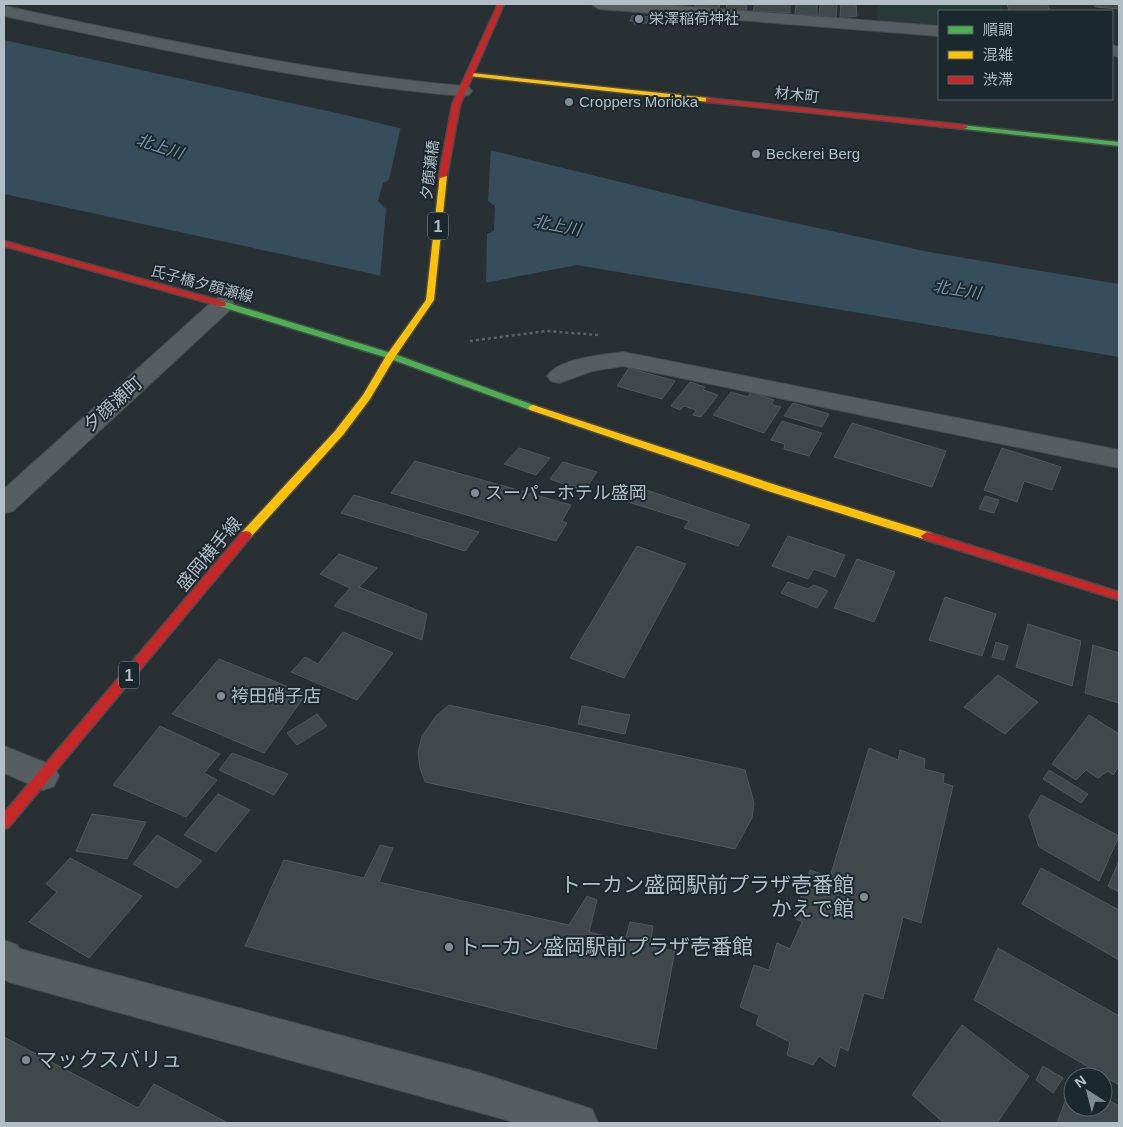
<svg xmlns="http://www.w3.org/2000/svg" width="1123" height="1127" viewBox="0 0 1123 1127" font-family="Arial,'Noto Sans JP',sans-serif">
<rect width="100%" height="100%" fill="#283034"/>
<path fill="#263a37" d="M878,4H1003L1004,11H939V25L877,20Z"/>
<path fill="#364e5b" d="M4,40L350,116L739,211L929,252L1119,284V357L577,265L447,290L4,194Z"/>
<path fill="#283034" d="M401,126L491,148L488,201L495,206L494,231L487,234L486,285L447,293L380,278L386,209L378,201L383,183L389,180Z"/>
<path fill="#41484c" stroke="#4f585b" d="M695,4H720L719,8L695,6Z
M727,4H740L747,6L746,11L726,9Z
M755,4H790V13L753,11Z
M796,4H817V16L795,14Z
M820,4H837L836,18L819,16Z
M841,4H856L857,16L840,18Z
M1007,4H1048L1050,11H1009Z
M1094,4H1119V9L1095,7Z
M637,15L649,17L647,23L634,24L635,21H630L632,16Z
M629,368L675,381L662,399L617,386Z
M690,382L705,387L703,390L718,395L701,417L693,415L696,410L684,406L680,410L671,406Z
M731,392L748,397L751,392L774,400L771,404L781,407L764,433L713,415Z
M793,403L829,414L822,427L784,416Z
M782,421L822,433L809,456L784,449L785,444L771,440Z
M852,423L946,451L932,487L834,457Z
M519,448L550,458L536,475L504,464Z
M1002,448L1061,467L1052,490L1024,481L1017,502L984,490Z
M415,461L571,505L562,521L567,523L556,541L391,493Z
M563,462L597,472L584,491L550,479Z
M629,484L750,525L738,546L684,528L689,521L619,499Z
M354,495L479,532L465,551L341,513Z
M985,496L999,500L994,513L979,509Z
M788,536L845,555L835,577L814,569L808,579L772,566Z
M637,546L686,564L624,678L570,658Z
M339,554L377,568L359,587L427,614L422,640L334,606L350,588L320,574Z
M857,559L895,572L874,622L834,608Z
M788,582L808,589L814,585L828,591L817,608L781,593Z
M945,597L996,614L982,656L929,640Z
M1028,624L1081,641L1072,686L1016,667Z
M343,632L393,653L357,700L291,672L305,657L318,664Z
M996,642L1008,646L1004,660L992,657Z
M1093,645L1119,653V703L1085,693Z
M219,659L306,694L264,753L172,714Z
M998,675L1038,702L1005,734L964,707Z
M449,705L745,770L754,803L752,818L735,849L425,782L420,768L418,752L422,736L437,715Z
M582,706L630,715L625,734L578,724Z
M317,714L327,726L297,745L287,733Z
M1089,715L1119,734V766L1113,775L1108,771L1098,778L1086,770L1076,780L1052,764Z
M160,726L220,754L204,773L217,780L186,817L113,785Z
M869,748L898,760L900,750L925,759L924,769L944,774L943,783L953,786L921,923L903,917L883,999L864,993L848,1051L840,1047L835,1067L819,1056L813,1065L787,1055L790,1042L756,1025L759,1015L740,1007L754,965L769,970L777,943L790,949L802,922L794,918L810,870L830,877Z
M232,753L288,774L274,795L219,770Z
M1049,770L1088,794L1081,803L1043,779Z
M218,794L250,810L216,852L184,835Z
M1041,795L1119,836L1099,881L1039,847L1029,816Z
M92,814L146,822L127,859L76,851Z
M157,835L202,861L177,888L133,864Z
M380,845L393,848L379,882L569,925L587,896L597,900L589,932L625,941L630,922L653,926L650,947L675,951L656,1049L245,946L284,860L364,878Z
M70,858L142,896L89,958L29,922L57,892L46,884Z
M1119,861V892L1108,886Z
M1041,868L1119,910V960L1022,904Z
M998,948L1119,1016V1085L974,1000Z
M962,1025L1029,1076L997,1123H944L912,1095Z
M4,1037L138,1108L154,1084L228,1123H4Z
M1043,1066L1063,1078L1053,1093L1036,1080Z
M1073,1080V1107H1103V1097L1119,1106V1123H1057Z"/>
<g fill="none" stroke-linecap="round" stroke-linejoin="round">
<defs>
<path id="street" d="M591,4H655L939,26V36L599,9Z
M4,6C156,38 308,72 463,86L469,87L472,91L469,95L463,96C307,83 156,48 4,16Z
M1112,45L1119,47V57L1112,55Z
M223,297L231,299L234,304L231,309L13,511L4,513V489L215,299Z
M623,352L1119,450V468L623,366L592,371L559,383L551,381L547,376C559,358 603,355 623,352Z
M4,746L54,766L59,776L54,786L43,790L4,773Z
M4,940L17,945L20,949L480,1073L592,1109L598,1123H517L9,982L4,979Z"/>
<path id="fast" d="M961,125L1119,142V146L964,129L960,127Z
M222,301L394,354L536,406L538,408L536,410H530L388,358L219,306V302Z"/>
<path id="slow" d="M471,73L709,98L713,100L709,102L469,76V74Z
M440,174L447,176L434,300L395,357L370,399L343,435L250,538H242L240,535L242,532L335,431L363,395L386,356L426,300Z
M533,405L779,486L931,533L933,536L927,540L771,492L530,410L528,408L530,406Z"/>
<path id="jam" d="M498,4H504L460,105L447,176L440,178L439,176L452,105Z
M706,98L964,125L968,127L964,129L709,102H706Z
M4,241L225,302L226,304L225,306H219L4,246Z
M246,531L250,532L252,535L250,538L9,827L4,829V813L242,532Z
M927,532L1119,592V600L923,539L921,536Z"/>
</defs>
<use href="#street" stroke="#464c4f" stroke-width="2"/>
<use href="#fast" stroke="#464c4f" stroke-width="3"/>
<use href="#slow" stroke="#464c4f" stroke-width="3"/>
<use href="#jam" stroke="#464c4f" stroke-width="3"/>
<path stroke="#5b6265" stroke-width="2.5" stroke-dasharray="3 3" stroke-linecap="butt" d="M470,341L547,331L598,335"/>
<use href="#street" fill="#575e62" fill-rule="evenodd"/>
<use href="#fast" fill="#4caf50" fill-rule="evenodd"/>
<use href="#slow" fill="#ffc107" fill-rule="evenodd"/>
<use href="#jam" fill="#c62828" fill-rule="evenodd"/>
</g>
<g fill="#818c92" stroke="#1b282e" stroke-width="2">
<circle cx="639" cy="19" r="5"/>
<circle cx="569" cy="102" r="5"/>
<circle cx="756" cy="154" r="5"/>
<circle cx="475" cy="493" r="5"/>
<circle cx="221" cy="696" r="5"/>
<circle cx="864" cy="897" r="5"/>
<circle cx="449" cy="947" r="5"/>
<circle cx="26" cy="1060" r="5"/>
</g>
<g text-anchor="middle" stroke-width="4" stroke-linejoin="round" paint-order="stroke">
<g font-size="15" fill="#b1bec5" stroke="#1b282e" text-anchor="start">
<text x="649" y="24">栄澤稲荷神社</text>
<text x="579" y="107">Croppers Morioka</text>
<text x="766" y="159">Beckerei Berg</text>
</g>
<g font-size="15" fill="#b1bec5" stroke="#1b282e">
<text transform="translate(797 95) rotate(6)" y="5">材木町</text>
<text transform="translate(430 170) rotate(-83)" y="5">夕顔瀬橋</text>
<text transform="translate(202 284) rotate(15)" y="5">氏子橋夕顔瀬線</text>
</g>
<g font-size="16" font-style="italic" fill="#7396a8" stroke="#1b282e">
<text transform="translate(160 146) rotate(18)" y="6">北上川</text>
<text transform="translate(557 225) rotate(11)" y="6">北上川</text>
<text transform="translate(957 289) rotate(9)" y="6">北上川</text>
</g>
<g fill="#1b282e" stroke="#849198" stroke-width="1">
<rect x="428" y="212.5" width="20" height="27" rx="4"/>
<rect x="119" y="661.5" width="20" height="27" rx="4"/>
</g>
<g font-size="16" font-weight="bold" fill="#b1bec5">
<text x="438" y="232">1</text>
<text x="129" y="681">1</text>
</g>
<g font-size="18" fill="#b1bec5" stroke="#1b282e">
<text transform="translate(113 404) rotate(-42)" y="6">夕顔瀬町</text>
<text transform="translate(209 554) rotate(-50)" y="6">盛岡横手線</text>
</g>
<g font-size="18" fill="#b1bec5" stroke="#1b282e" text-anchor="start">
<text x="485" y="499">スーパーホテル盛岡</text>
<text x="231" y="702">袴田硝子店</text>
</g>
<g font-size="21" fill="#b1bec5" stroke="#1b282e" text-anchor="start">
<text x="854" y="892" text-anchor="end">トーカン盛岡駅前プラザ壱番館<tspan x="854" dy="24">かえで館</tspan></text>
<text x="459" y="954">トーカン盛岡駅前プラザ壱番館</text>
<text x="36" y="1067">マックスバリュ</text>
</g>
</g>
<rect width="1123" height="1127" fill="none" stroke="#b1bec5" stroke-width="10"/>
<rect x="938" y="10" width="175" height="90" fill="#1b282e" stroke="#57646a"/>
<rect x="948" y="26" width="25" height="8" fill="#4caf50" stroke="#57646a"/>
<text x="983" y="35" font-size="15" fill="#b1bec5">順調</text>
<rect x="948" y="51" width="25" height="8" fill="#ffc107" stroke="#57646a"/>
<text x="983" y="60" font-size="15" fill="#b1bec5">混雑</text>
<rect x="948" y="76" width="25" height="8" fill="#c62828" stroke="#57646a"/>
<text x="983" y="85" font-size="15" fill="#b1bec5">渋滞</text>
<g transform="translate(1088 1092) rotate(324)"><circle r="24" fill="#1b282e" stroke="#57646a"/>
<path d="M0-4L9 19L0 12L-9 19Z" fill="#818c92"/>
<text y="-8" font-size="14" font-weight="bold" text-anchor="middle" fill="#b1bec5">N</text>
</g>
</svg>
